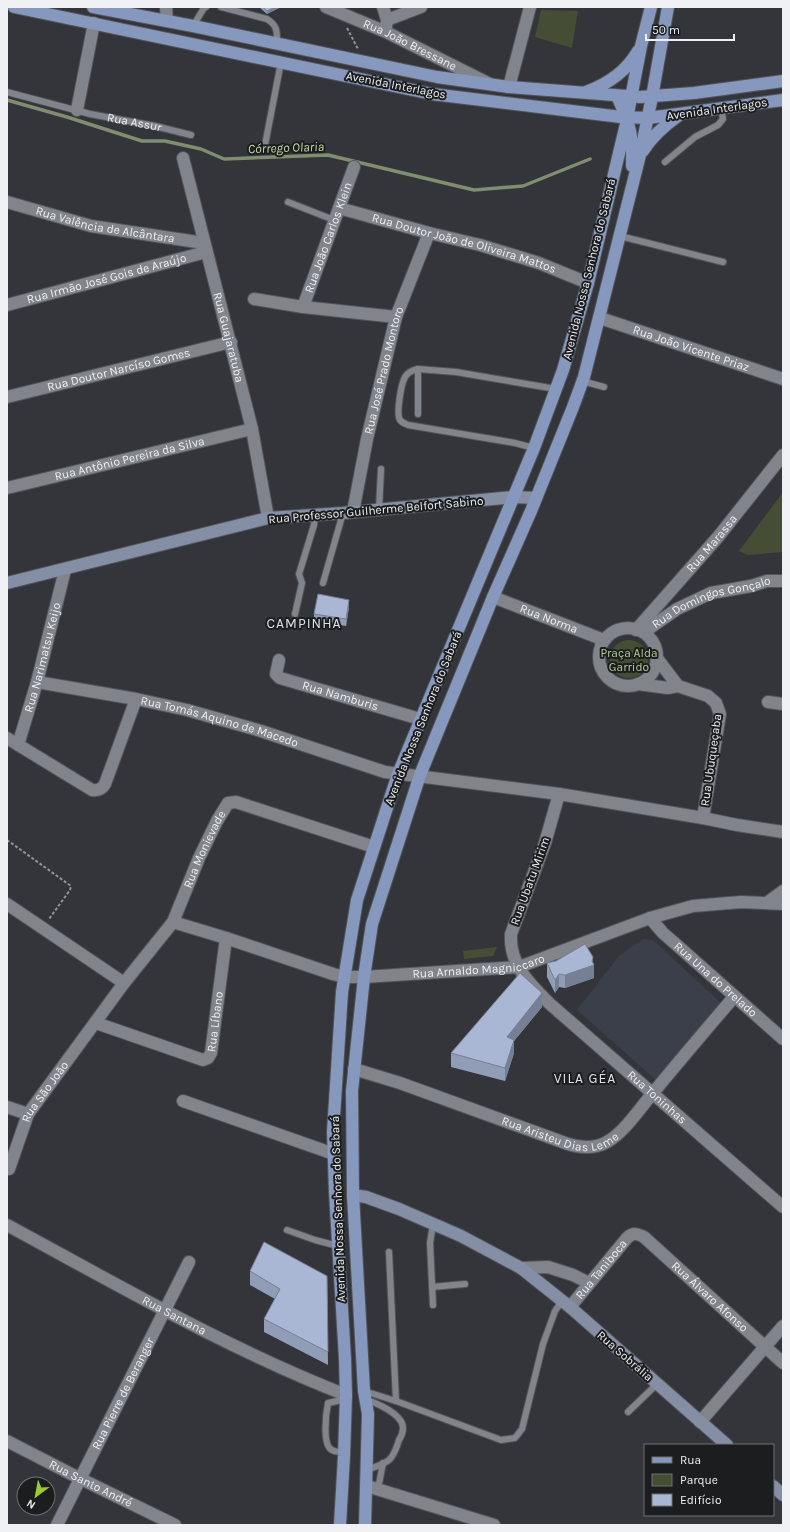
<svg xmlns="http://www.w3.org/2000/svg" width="790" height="1532" viewBox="0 0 790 1532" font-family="Karla,sans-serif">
<rect width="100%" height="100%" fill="#33353b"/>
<path fill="#3a3f49" d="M643,939L653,940L721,1003L656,1080L577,1010L619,956Z"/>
<path fill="#454e35" d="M541,10L578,11L572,48L535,37Z
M783,492V552L748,555L739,551Z
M610 659a19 19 0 1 1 38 0a19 19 0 1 1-38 0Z
M497,947L493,956L464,959L463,951Z"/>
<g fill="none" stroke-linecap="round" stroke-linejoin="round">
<path stroke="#818d6f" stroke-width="3.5" d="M7,100L67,117L142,141H165L201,149L224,159L328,155L474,190L523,186L590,159"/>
<defs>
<g id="lane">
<path d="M221,7L267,19C278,26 277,32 277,44"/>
<path d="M193,26L204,8L206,7"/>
<path id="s1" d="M7,92L90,114L155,126L191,135"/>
<path d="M265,145L281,62"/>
<path d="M665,162L695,137L718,125L723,119L721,108"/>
<path d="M288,202L334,220"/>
<path d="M620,236L723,262"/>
<path d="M582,381L604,387"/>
<path d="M418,414V369"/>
<path d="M534,448L515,443L408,425C406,424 402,423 400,420C396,414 401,384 405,377C408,372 413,370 418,369L456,372L556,389"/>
<path d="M379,509L381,469"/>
<path d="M323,583L343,513"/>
<path d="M295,614L302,583L299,574L314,525L315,515"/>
<path d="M287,1230L315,1240L338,1246"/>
<path d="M389,1252L396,1401"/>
<path d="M432,1287L465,1284"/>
<path d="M433,1305L430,1243L433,1224"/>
<path d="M364,1391L396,1401L501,1440L515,1438L522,1429L543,1344L555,1311L562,1301"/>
<path d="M365,1399C376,1403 403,1414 403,1428C403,1432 401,1437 399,1440C392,1463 388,1462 367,1470"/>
<path d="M628,1412L657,1384"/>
<path d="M344,1453C341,1452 335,1452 332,1450C322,1445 326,1413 328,1403L346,1399"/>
<path d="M378,1489L383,1463"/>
</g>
<g id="street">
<path d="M166,7L167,21"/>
<path id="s2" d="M326,7L386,32L490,84"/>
<path d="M383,7L387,20L386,27"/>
<path d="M387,20L421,7"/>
<path d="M509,87L530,7"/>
<path d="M77,110L94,23"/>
<path id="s3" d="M183,158L252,429L268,518"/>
<path id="s4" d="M7,202L91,226L204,243"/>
<path id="s5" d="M339,208L429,233L480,245L539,263L588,283"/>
<path d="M254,299L303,307L396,317"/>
<path id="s6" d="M7,305L206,252"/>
<path id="s7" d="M303,307L354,167"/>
<path id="s8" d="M600,318L783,379"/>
<path id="s9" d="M7,397L231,342"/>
<path id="s10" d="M7,488L252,429"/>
<path id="s11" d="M353,512L367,439L396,317L429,233"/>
<path id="s12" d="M493,597L604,640"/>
<circle cx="628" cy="657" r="29"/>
<path id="s13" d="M636,630L718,537L783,455"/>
<path id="s14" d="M644,632L677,609L711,593L751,586L767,581H783"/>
<path d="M656,657L678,686"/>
<path id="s15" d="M279,660L276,674L280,678L420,719"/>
<path id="s16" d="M37,682L136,699L187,710L261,731L385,772L559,794L703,818L737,825L783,832"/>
<path d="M638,684L668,688L678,686L708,696L716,703L720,714L703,818"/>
<path d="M768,702L783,704"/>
<path d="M7,738L92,790C98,791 102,789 105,784L136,699"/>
<path id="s17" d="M18,745L37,682L65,570"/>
<path id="s18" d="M559,794L545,843L511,934C509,965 530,984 550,1004L783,1207"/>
<path d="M768,902L783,891"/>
<path d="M7,904L124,983"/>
<path id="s19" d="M650,918L663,933L679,947L783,1039"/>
<path id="s20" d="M173,922L226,938L333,974L344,977H364L519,967L650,918L693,906L741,902L783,904"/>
<path id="s21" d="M96,1023L203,1060L208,1058L211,1053L226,938"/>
<path id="s22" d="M354,1069L400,1083L568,1144C581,1148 594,1149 607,1142C626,1131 642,1105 657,1088C682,1058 708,1027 734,997"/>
<path d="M183,1101L334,1154"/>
<path d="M7,1107L28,1114"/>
<path id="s23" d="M9,1169L28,1114L124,983L173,922L199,858L217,821L228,803L236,802L374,847"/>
<path id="s24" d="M7,1225C118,1285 228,1349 346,1395"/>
<path d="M521,1268L548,1267L573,1275L589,1283"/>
<path id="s25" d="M570,1307L627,1238C633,1232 638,1234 644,1237L783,1363"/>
<path d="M700,1422L783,1326"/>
<path id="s26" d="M7,1441L81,1479L175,1525"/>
<path d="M367,1486L494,1525"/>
<path id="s27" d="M57,1525L189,1262"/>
</g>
<path id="secondary" d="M7,583L268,518L343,513L514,497L536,498
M353,1195L366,1197L399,1209L461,1236L521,1268L570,1307L727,1445
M773,1486L783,1495"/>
<path id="primary" d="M14,7L432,94L621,117L648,118L783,100
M93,7L193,26L437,77L509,87L640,97L694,93L783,81
M586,92C608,84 626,72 638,51
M617,96C630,124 633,135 632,166
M643,151C652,136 665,125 679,115
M340,1525L344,1456L346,1395L345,1359L335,1192L333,1132L342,992L357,900L398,774L534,448L563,370L588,283L626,124L641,46L651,7
M365,1525L368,1414L364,1391L353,1195L352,1091L364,977L372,924L420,775L493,597L531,511L573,407L584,377L640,155L652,97L668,7"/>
</defs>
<use href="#lane" stroke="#525458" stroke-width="8"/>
<use href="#street" stroke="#525458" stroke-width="14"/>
<use href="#secondary" stroke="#525458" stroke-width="14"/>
<use href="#primary" stroke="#525458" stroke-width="14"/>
<path stroke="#929498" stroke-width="2" stroke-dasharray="3 2" stroke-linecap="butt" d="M347,28L358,49
M7,840L71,886L70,890L49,919"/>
<use href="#lane" stroke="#81848b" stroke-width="6"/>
<use href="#street" stroke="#81848b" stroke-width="12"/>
<use href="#secondary" stroke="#848ea4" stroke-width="12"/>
<use href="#primary" stroke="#8698be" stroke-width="12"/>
</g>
<path fill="#919db6" d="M259,7H281L267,14Z
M349,607L346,626L314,621V614Z
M547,963H593L594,978L565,988L559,987L555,993L547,977Z
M542,1007L514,1041V1053L505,1081L451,1067V1053Z
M250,1271L327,1276L328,1365L264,1332V1319L275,1299L250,1285Z"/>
<path fill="#767f94" d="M275,7H281L267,14V11Z
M349,600V607L346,626V619Z
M593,957V965H594V978L565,988V975L592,961Z
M559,974V987L555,993V980Z
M542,993V1007L514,1041V1053L505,1081V1068L507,1037Z"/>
<path fill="#a9b6d4" stroke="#767f94" d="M263,7H275L267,11Z
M318,594L349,600L346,619L314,614Z
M585,944L593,957L592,961L594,965L565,975L559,974L555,980L547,963L556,961Z
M520,973L542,993L507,1037L514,1040L505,1068L451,1053Z
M264,1242L327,1276L328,1352L264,1319L280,1289L250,1271Z"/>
<g text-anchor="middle" stroke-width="4" stroke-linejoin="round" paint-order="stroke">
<g font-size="12" fill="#eef0f3" stroke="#1c1d1f">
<text dy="4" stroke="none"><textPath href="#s2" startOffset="92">Rua João Bressane</textPath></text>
<text transform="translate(396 85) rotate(11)" y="4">Avenida Interlagos</text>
<text transform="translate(717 109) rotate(-8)" y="4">Avenida Interlagos</text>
<text dy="4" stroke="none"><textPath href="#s1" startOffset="131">Rua Assur</textPath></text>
<text dy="4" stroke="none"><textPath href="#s4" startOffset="101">Rua Valência de Alcântara</textPath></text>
<text dy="4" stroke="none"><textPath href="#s7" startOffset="74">Rua João Carlos Klein</textPath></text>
<text dy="4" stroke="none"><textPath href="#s5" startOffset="130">Rua Doutor João de Oliveira Mattos</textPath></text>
<text transform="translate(589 269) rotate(-76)" y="4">Avenida Nossa Senhora do Sabará</text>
<text dy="4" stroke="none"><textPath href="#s6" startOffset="103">Rua Irmão José Gois de Araújo</textPath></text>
<text dy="4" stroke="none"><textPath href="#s3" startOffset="185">Rua Guajaratuba</textPath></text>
<text dy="4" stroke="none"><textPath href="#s8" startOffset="96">Rua João Vicente Priaz</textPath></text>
<text dy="4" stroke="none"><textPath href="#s9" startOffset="115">Rua Doutor Narcíso Gomes</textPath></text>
<text dy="4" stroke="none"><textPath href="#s11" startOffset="145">Rua José Prado Montoro</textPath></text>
<text dy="4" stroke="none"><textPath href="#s10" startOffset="126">Rua Antônio Pereira da Silva</textPath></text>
<text transform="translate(376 510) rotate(-5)" y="4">Rua Professor Guilherme Belfort Sabino</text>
<text dy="4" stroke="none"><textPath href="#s13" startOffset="115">Rua Marassa</textPath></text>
<text dy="4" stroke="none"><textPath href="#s14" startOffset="75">Rua Domingos Gonçalo</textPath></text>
<text dy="4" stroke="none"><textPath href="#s12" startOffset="60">Rua Norma</textPath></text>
<text dy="4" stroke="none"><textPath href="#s17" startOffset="91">Rua Narimatsu Keijo</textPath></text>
<text dy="4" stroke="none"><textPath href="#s15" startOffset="83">Rua Namburis</textPath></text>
<text transform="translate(423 718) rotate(-68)" y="4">Avenida Nossa Senhora do Sabará</text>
<text dy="4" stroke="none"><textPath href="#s16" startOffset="187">Rua Tomás Aquino de Macedo</textPath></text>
<text transform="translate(711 760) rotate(-82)" y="4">Rua Ubuqueçaba</text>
<text dy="4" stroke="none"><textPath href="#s23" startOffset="378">Rua Monievade</textPath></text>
<text transform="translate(530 881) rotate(-70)" y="4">Rua Ubatu Mirim</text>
<text dy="4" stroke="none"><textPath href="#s20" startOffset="315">Rua Arnaldo Magniccaro</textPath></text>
<text dy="4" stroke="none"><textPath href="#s19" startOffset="90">Rua Una do Prelado</textPath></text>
<text dy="4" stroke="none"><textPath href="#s21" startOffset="156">Rua Líbano</textPath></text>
<text dy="4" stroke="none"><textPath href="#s23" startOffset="86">Rua São João</textPath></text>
<text dy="4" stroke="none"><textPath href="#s18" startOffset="373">Rua Toninhas</textPath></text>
<text dy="4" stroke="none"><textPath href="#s22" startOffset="218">Rua Aristeu Dias Leme</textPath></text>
<text transform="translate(338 1209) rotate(-92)" y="4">Avenida Nossa Senhora do Sabará</text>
<text dy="4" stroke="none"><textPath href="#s25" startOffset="49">Rua Taniboca</textPath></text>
<text dy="4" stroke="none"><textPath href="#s25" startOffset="197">Rua Álvaro Afonso</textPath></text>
<text dy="4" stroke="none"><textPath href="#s24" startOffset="190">Rua Santana</textPath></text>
<text transform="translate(625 1356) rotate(41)" y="4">Rua Sobrália</text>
<text dy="4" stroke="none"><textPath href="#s27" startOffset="147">Rua Pierre de Beranger</textPath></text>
<text dy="4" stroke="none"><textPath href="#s26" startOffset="94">Rua Santo André</textPath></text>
</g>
<g font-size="12" fill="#b6cb95" stroke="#1c1d1f">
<text x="629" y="657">Praça Alda<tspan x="629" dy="14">Garrido</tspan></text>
</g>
<g font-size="13" font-style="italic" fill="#c7dca6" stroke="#1c1d1f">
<text transform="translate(286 147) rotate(-2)" y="5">Córrego Olaria</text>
</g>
<g font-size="14" letter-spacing="1" fill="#dde1e8" stroke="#1c1d1f">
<text x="304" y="628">CAMPINHA</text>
<text x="585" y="1083">VILA GÉA</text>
</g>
</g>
<rect width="790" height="1532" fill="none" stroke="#eef0f3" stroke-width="16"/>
<rect x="644" y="1444" width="130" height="72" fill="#1c1d1f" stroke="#707174"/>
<rect x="652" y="1457" width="20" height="6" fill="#8698be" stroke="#707174"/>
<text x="680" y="1464" font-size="12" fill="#eef0f3">Rua</text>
<rect x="652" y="1474" width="20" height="12" fill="#454e35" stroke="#707174"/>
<text x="680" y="1484" font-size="12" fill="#eef0f3">Parque</text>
<rect x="652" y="1494" width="20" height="12" fill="#a9b6d4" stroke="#707174"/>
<text x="680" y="1504" font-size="12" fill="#eef0f3">Edifício</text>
<g transform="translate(36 1496) rotate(212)"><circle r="19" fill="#1c1d1f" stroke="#707174"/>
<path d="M0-3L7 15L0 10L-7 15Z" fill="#9dca30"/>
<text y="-6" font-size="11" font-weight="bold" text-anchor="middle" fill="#eef0f3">N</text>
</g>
<path d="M646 34v6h88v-6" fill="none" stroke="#eef0f3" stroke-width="2"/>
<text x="652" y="34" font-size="12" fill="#eef0f3" stroke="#1c1d1f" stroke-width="3" paint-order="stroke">50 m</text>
</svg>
